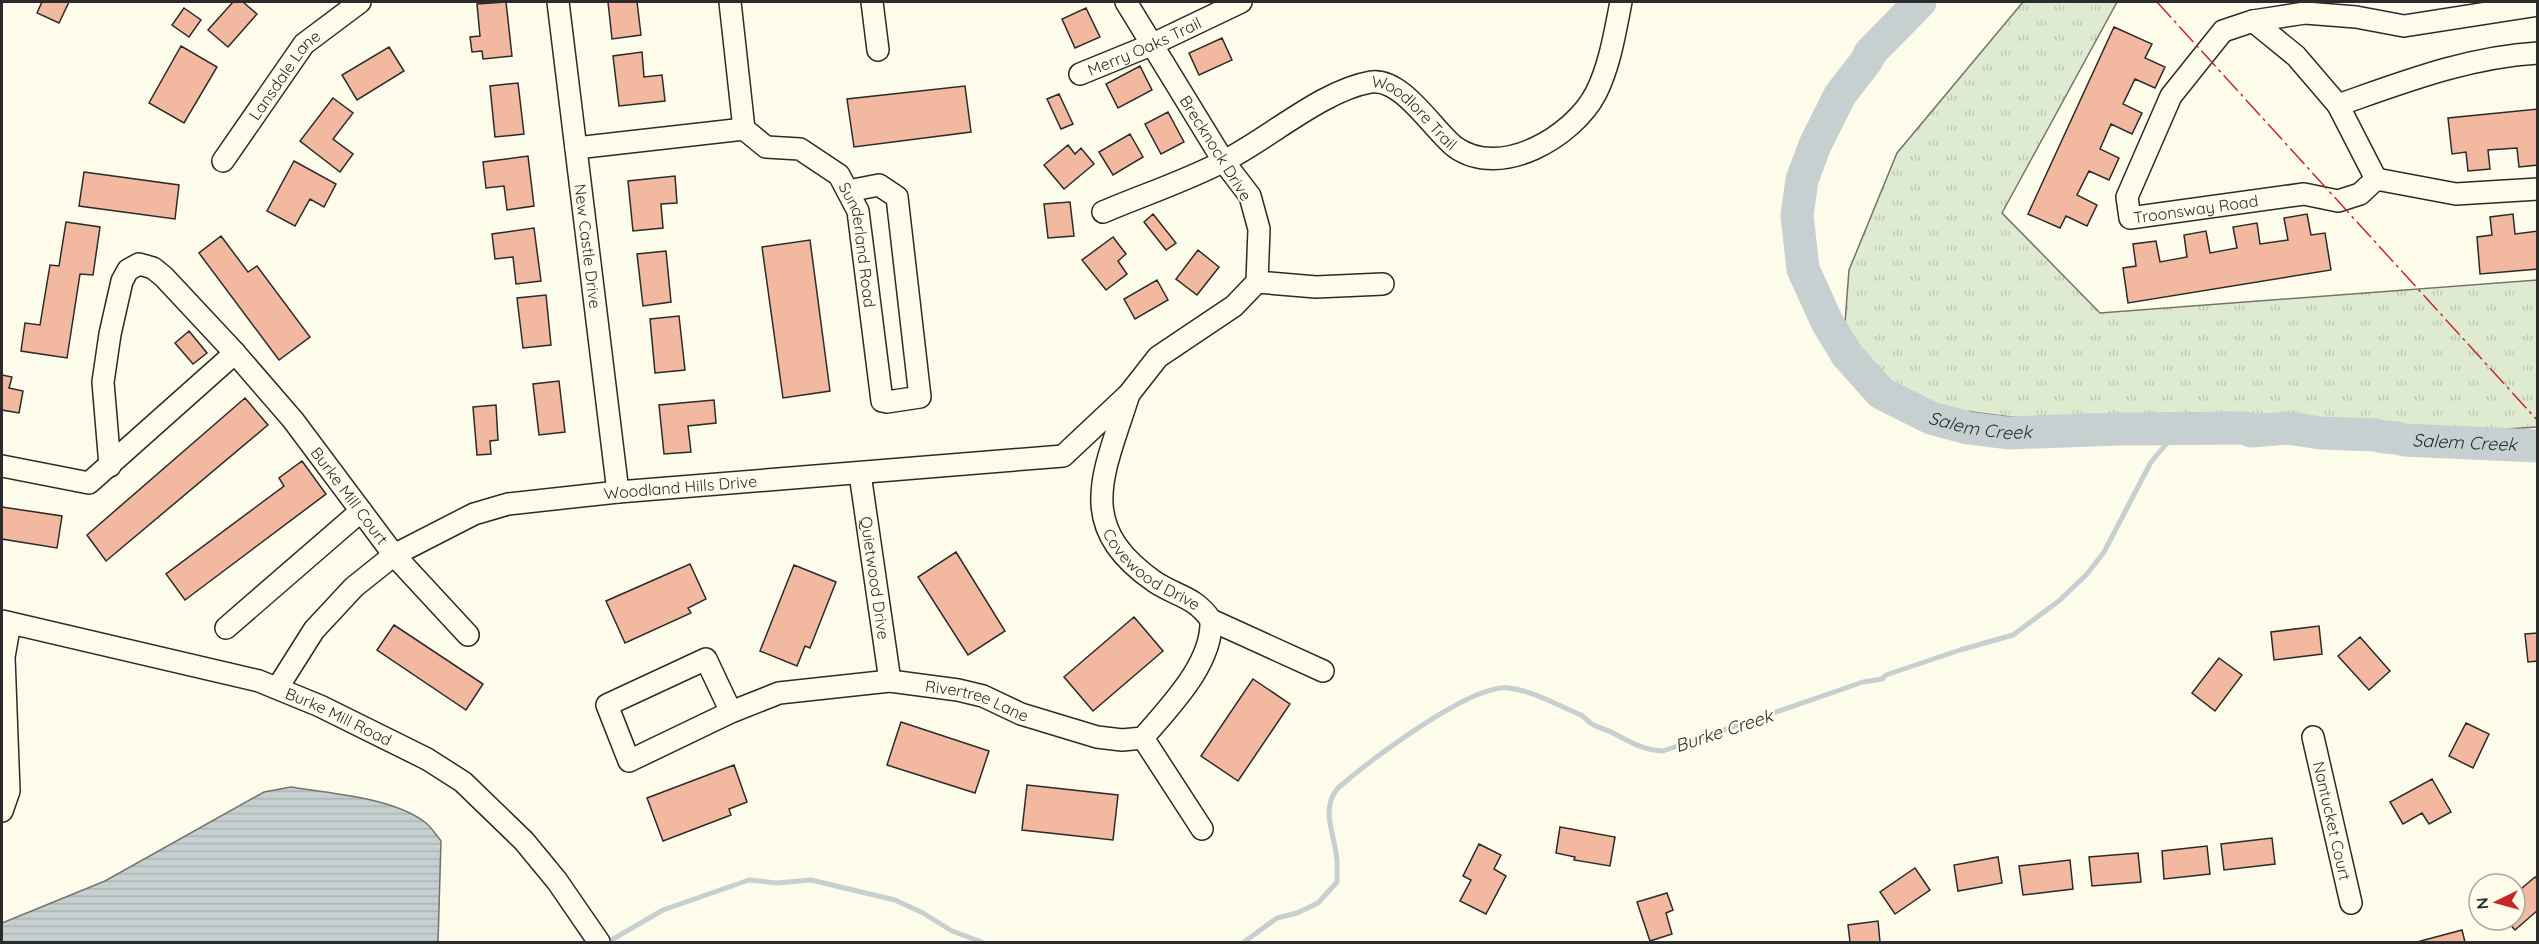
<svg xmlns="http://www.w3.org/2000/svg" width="2539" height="944" viewBox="0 0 2539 944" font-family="Quicksand,sans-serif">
<defs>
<pattern id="grass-tufts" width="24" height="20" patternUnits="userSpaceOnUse" patternTransform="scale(1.5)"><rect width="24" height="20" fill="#deebd1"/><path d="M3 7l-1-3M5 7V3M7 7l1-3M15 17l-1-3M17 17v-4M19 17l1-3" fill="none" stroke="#bfcab4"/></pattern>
<pattern id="water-rules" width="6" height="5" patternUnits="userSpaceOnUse" patternTransform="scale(1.5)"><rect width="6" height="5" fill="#c7d0d0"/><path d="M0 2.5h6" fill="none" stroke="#abb3b3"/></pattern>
</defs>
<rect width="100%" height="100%" fill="#fdfbea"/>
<path fill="url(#grass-tufts)" stroke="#74746e" stroke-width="1.5" d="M2023,2H2117L2002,213L2100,313L2537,280V427L2477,431L2306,420L2086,416L2010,417L1932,407L1879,377L1845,323L1849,270L1897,153Z"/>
<path fill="url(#water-rules)" stroke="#74746e" stroke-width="1.5" d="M291,787C331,794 393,797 426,823C432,828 436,835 441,841L438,942H2V923L105,881L264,792Z"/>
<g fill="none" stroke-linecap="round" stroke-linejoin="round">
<path stroke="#c7d0d0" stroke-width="5" d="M608,942L663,910L749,880L777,883L811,880L895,900L923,913L952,931L982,942
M1244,942L1277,918L1297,913L1318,903L1337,882C1337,873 1338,862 1336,853C1333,831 1321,807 1338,788C1368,762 1471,683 1509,688C1534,691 1559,706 1581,715C1585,717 1588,722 1592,724C1598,728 1606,729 1613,733C1630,742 1643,750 1663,751L1863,682L1882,679L1886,675L1960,650L2013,635L2060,600L2087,574L2104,552L2151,462L2178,430"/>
<path stroke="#c7d0d0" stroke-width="33" id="s1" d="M1920,2L1870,53L1867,60L1840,95L1815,145L1802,180L1797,215L1803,269L1827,322L1847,355L1881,393L1931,418L1968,428L2008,433L2119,429L2245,428L2251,431L2287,428L2321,433L2376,435C2386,439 2395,436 2404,440L2538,446"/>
</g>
<path fill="#f2b8a0" stroke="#2b2b2b" stroke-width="1.5" d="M42,2H69L59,23L37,13Z
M233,2H243L257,14L228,47L208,30Z
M506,2L512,56L483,59L482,51L472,52L470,37L480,36L477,4Z
M608,2H637L641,35L612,39Z
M184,8L201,20L189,37L172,25Z
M1086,8L1100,37L1075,48L1062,19Z
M2114,27L2152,44L2145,58L2165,67L2155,88L2135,79L2123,104L2142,113L2132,134L2111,124L2100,149L2119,158L2109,180L2089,171L2077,195L2097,205L2087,226L2066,216L2060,228L2028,214Z
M1222,38L1232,60L1199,75L1189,53Z
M181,46L217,67L184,123L149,103Z
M389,47L404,71L357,100L342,75Z
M642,52L644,77L662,75L665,101L619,106L613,56Z
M1140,66L1152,90L1118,108L1106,84Z
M518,83L524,134L495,137L490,86Z
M965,86L971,132L854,147L847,99Z
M1059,94L1073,124L1061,129L1047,99Z
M333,98L353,113L333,139L353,154L340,172L300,141Z
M2538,109V165L2519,167L2517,148L2488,150L2490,169L2468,171L2466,152L2452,154L2448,118Z
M1168,112L1184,142L1161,154L1145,124Z
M1130,134L1143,157L1113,175L1099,152Z
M1068,145L1075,154L1081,148L1094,164L1064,189L1044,165Z
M528,156L534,206L507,210L504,186L486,188L483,162Z
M294,161L336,184L324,207L310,199L295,226L267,211Z
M84,172L179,185L175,219L79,206Z
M675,176L677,203L661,204L663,228L633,231L628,181Z
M1070,202L1074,236L1048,238L1044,204Z
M1153,214L1176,243L1166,250L1144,222Z
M2307,214L2311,235L2325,233L2331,270L2128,303L2123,268L2136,266L2133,244L2156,241L2160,262L2187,257L2184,235L2206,231L2210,253L2237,248L2233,227L2257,223L2260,244L2288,240L2284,218Z
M2513,214L2515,234L2538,231V269L2480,274L2477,237L2492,235L2490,217Z
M66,222L100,227L93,275L80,274L67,358L21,351L25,323L40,325L50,265L59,266Z
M534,228L541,281L516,284L513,257L495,259L492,234Z
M221,236L248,272L257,266L310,337L279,360L199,253Z
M1113,237L1126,254L1118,261L1127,274L1106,290L1082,260Z
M810,240L830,391L783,398L762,247Z
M1198,250L1219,267L1197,295L1176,279Z
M666,251L671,302L643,306L637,254Z
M1157,280L1168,300L1135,319L1124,299Z
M546,295L551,345L523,348L517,298Z
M679,316L685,370L655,373L650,319Z
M189,331L207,353L193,364L175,343Z
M2,375L12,377L9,388L23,391L19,413L2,410Z
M559,381L565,432L539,435L533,384Z
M245,398L268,425L106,561L87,535Z
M714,400L716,423L688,426L691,452L664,454L659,405Z
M496,405L498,440L490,441L491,454L477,455L473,407Z
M302,461L326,494L185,600L166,574L284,486L279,478Z
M2,507L62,516L57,548L2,539Z
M956,552L1005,631L968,655L918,577Z
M690,564L706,599L688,608L691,613L625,643L606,601Z
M794,565L836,582L810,648L805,646L797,666L760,651Z
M1134,617L1163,651L1093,711L1064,677Z
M394,625L483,684L466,710L377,650Z
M2319,626L2322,654L2274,660L2271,632Z
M2538,633V661L2528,662L2525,634Z
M2360,637L2390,671L2369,690L2338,656Z
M2219,658L2242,675L2215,711L2192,693Z
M1253,679L1290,704L1238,781L1201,756Z
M901,722L989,751L975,793L887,765Z
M2466,723L2489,734L2473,768L2449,756Z
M734,765L747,802L729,809L731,815L663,841L647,798Z
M2432,779L2451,812L2429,824L2422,813L2403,824L2390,802Z
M1027,785L1118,795L1113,840L1022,830Z
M1560,827L1615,837L1610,866L1574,860L1575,857L1556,853Z
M2272,838L2275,864L2224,870L2221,844Z
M1479,844L1501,855L1494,869L1506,876L1486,914L1460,901L1471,880L1463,876Z
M2207,846L2210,874L2164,879L2162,851Z
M2138,853L2141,882L2092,886L2089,857Z
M1998,857L2002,883L1958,891L1954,865Z
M2070,860L2073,889L2023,895L2019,866Z
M1915,868L1930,890L1895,914L1880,892Z
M2535,877L2538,880V910L2515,930L2506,920H2515V894Z
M1667,893L1673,910L1666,913L1672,934L1650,941L1637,902Z
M1878,921L1880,942H1850L1848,925Z
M2462,930L2465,942H2417Z"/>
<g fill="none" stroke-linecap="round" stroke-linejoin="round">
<defs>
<g id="minor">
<path id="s2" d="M558,2L618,492"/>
<path d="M730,2L744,129"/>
<path d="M872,2L878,50"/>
<path d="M2253,21L2305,13L2356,17L2404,26L2538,5"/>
<path id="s3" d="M2538,53C2468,57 2404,82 2338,105L2296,56L2253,21L2223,31L2171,96L2127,197L2130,218L2304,194L2338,201L2360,194L2376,179L2456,194L2538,189"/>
<path id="s4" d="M1080,74L1151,45L1241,2"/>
<path d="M2338,105L2376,179"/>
<path id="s5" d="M576,148L744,129L766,147L800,149L839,175L858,211L882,401L887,402L920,397L897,197L879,185L848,191"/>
<path id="s6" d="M223,161L304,44L360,2"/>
<path id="s7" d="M1103,212C1143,195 1186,181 1224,161C1268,139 1323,90 1371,82C1402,77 1434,131 1455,147C1501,180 1574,136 1596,93C1610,65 1615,32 1621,2"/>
<path d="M1257,282L1316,287L1383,284"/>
<path id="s8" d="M1129,394C1104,474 1073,525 1155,582C1178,597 1194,596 1211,620L1323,671"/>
<path d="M2,466L89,483L235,353"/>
<path id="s9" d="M110,466L103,382L110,334L122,281L128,270L139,264L153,268L164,277L235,353L293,420L394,555L468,635"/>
<path id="s10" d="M860,474L890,681"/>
<path id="s11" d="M2,621L259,681L320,706L427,759L463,782L524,841L557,881L599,942"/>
<path d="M226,628L361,511"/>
<path id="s12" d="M278,687L314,630L354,587L394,555L474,514L508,504L618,492L1063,456L1129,394L1158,357L1234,306L1257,282L1259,229L1250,196L1224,162L1126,2"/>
<path id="s13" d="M731,712L629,761L607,705L706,659L731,712L779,693L890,681L958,690L983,696L1021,714L1097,737L1122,740L1143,738C1169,707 1213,664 1211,620"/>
<path id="s14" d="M2313,737L2351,903"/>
<path d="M1143,738L1202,829"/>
<path d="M2,811L9,791L4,657L10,623"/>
</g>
</defs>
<use href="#minor" stroke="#2b2b2b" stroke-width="24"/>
<use href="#minor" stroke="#fdfbea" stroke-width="21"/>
<path stroke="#c62828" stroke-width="1.5" stroke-dasharray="21 4.5 3 4.5" stroke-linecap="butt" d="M2157,2L2538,421"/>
</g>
<g text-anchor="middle" stroke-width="4.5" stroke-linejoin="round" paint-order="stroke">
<g font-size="16" fill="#2b2b2b" stroke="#fdfbea">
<text dy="6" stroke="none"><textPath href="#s4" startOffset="70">Merry Oaks Trail</textPath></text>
<text dy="6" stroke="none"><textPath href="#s6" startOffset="106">Lansdale Lane</textPath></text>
<text dy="6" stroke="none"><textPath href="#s7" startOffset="354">Woodlore Trail</textPath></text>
<text transform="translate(1216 148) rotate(58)" y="6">Brecknock Drive</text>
<text dy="6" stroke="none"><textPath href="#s3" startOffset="640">Troonsway Road</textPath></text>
<text dy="6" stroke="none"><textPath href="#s5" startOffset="352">Sunderland Road</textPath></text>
<text dy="6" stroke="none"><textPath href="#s2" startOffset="246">New Castle Drive</textPath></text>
<text dy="6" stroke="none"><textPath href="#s12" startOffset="476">Woodland Hills Drive</textPath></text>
<text dy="6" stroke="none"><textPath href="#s9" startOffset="528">Burke Mill Court</textPath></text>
<text dy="6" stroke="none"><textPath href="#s8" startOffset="201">Covewood Drive</textPath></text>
<text dy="6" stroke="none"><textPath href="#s10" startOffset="105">Quietwood Drive</textPath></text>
<text dy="6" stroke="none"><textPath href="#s13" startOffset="594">Rivertree Lane</textPath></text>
<text dy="6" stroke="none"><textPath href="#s11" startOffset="351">Burke Mill Road</textPath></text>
<text dy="6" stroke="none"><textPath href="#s14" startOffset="86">Nantucket Court</textPath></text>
</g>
<g font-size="18" font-style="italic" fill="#2b2b2b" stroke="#fdfbea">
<text dy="6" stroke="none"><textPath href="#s1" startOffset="560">Salem Creek</textPath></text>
<text dy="6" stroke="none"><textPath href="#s1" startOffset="1047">Salem Creek</textPath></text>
<text transform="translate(1724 731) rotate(-18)" y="6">Burke Creek</text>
</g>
</g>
<rect width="2539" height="944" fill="none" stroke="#2b2b2b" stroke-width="6"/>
<g transform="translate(2497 902) rotate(265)"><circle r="28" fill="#fdfbea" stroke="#a9a89e" stroke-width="1.5"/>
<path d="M0-4.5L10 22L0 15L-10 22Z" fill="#c62828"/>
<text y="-9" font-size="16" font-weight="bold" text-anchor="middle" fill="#2b2b2b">N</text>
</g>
</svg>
